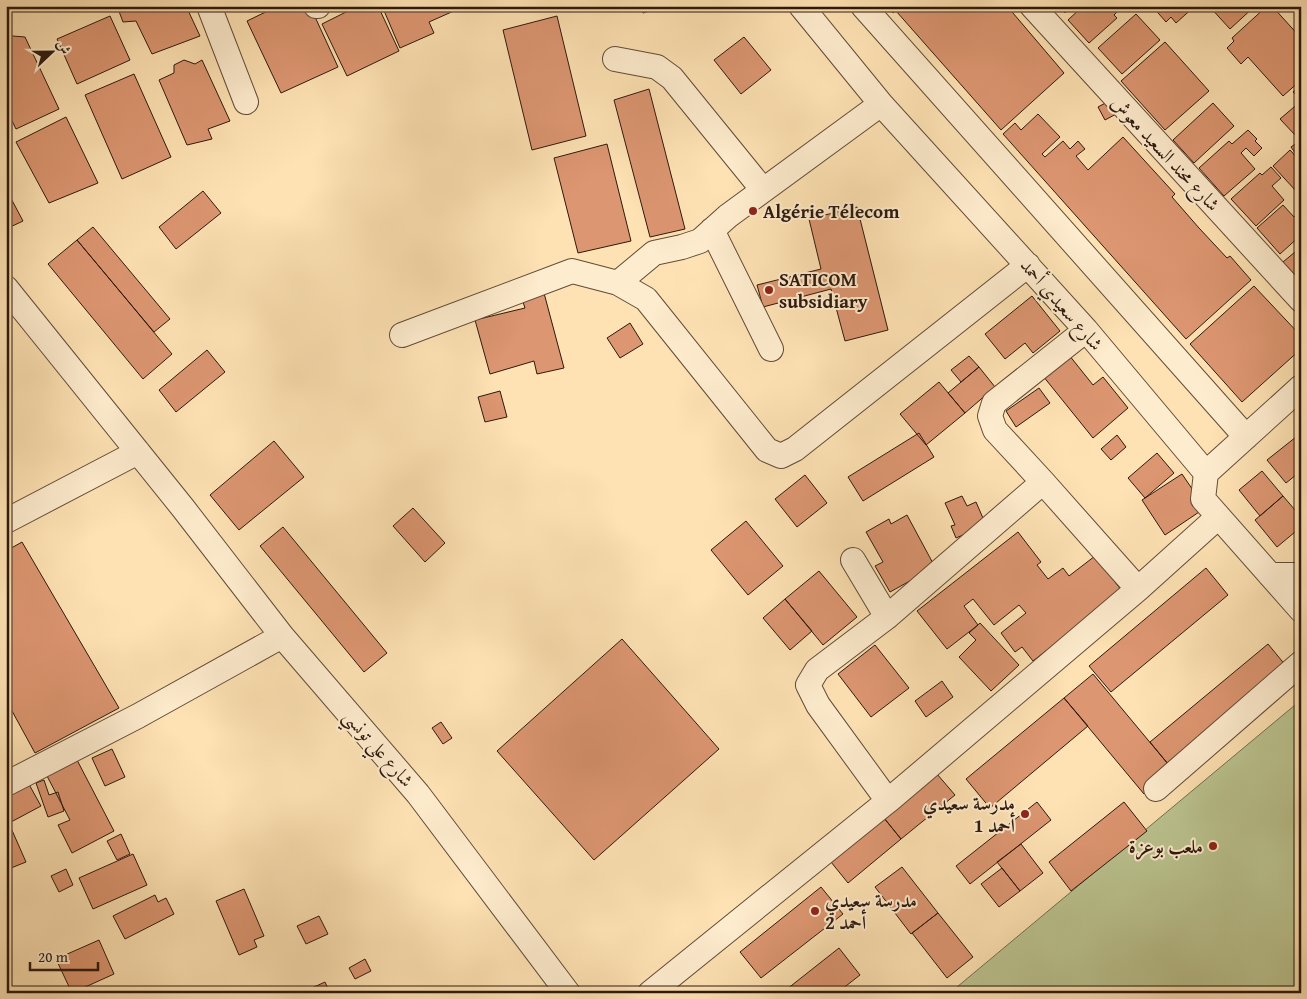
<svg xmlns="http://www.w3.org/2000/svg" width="1307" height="999" viewBox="0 0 1307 999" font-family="'Gentium Book Plus',Amiri,serif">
<rect width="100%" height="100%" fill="#fee2b3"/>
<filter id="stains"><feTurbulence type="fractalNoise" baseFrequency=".004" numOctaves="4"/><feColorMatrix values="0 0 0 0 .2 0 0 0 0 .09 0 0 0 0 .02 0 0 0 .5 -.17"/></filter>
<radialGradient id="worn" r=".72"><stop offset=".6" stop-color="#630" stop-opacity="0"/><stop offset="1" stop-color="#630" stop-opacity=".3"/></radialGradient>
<path fill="#bbc490" stroke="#746e4f" d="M1301,700V993L951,992Z"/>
<path fill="#dc9671" stroke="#2d190e" d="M117,6H186L200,36L152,54L136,21L123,22Z
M278,6H310L338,67L281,93L247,21Z
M358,6H378L399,51L347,76L322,24Z
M382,6H465L429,22L434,33L400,48Z
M641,6H665L643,13Z
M887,6H901L893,13Z
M901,6H1007L1064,73L1001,130L896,11Z
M1060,6H1072L1065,13Z
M1083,6H1123L1114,15L1117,18L1089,43L1068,20Z
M1152,6H1195L1176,23L1171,17L1166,22Z
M1209,6H1255L1230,29Z
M1267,6H1272L1301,38V80L1283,96L1248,57L1241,64L1227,48L1234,41L1232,38Z
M1136,14L1160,40L1122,74L1098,48Z
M110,16L130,60L77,84L57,39Z
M557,16L586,136L532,150L503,30Z
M13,36L25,37L59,109L16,129L6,109V37Z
M744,37L771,70L741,94L714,60Z
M1165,42L1209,91L1165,130L1121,81Z
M184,60L195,64L202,60L230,121L208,129L212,139L187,145L159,80L174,73V65Z
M134,74L171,157L122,179L85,95Z
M1301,85V100L1293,92Z
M649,89L685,229L650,237L614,100Z
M1111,100L1118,113L1105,120L1098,107Z
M1301,101V131L1296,136L1280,119Z
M1213,103L1234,126L1194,163L1173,140Z
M1038,114L1060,137L1042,154L1045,157L1063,141L1070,149L1078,141L1085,149L1076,156L1088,170L1123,137L1175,194L1172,197L1199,228L1227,258L1230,256L1251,280L1186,339L1003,134L1015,123L1021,130Z
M66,117L98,183L49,203L16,142Z
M1248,130L1257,139L1255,141L1262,148L1254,156L1246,148L1241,153L1255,169L1224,196L1199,168L1229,141L1232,144Z
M1301,140V161L1291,147Z
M607,144L631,241L578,253L554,158Z
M1290,150L1301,162V186L1296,191L1273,166Z
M1271,167L1281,178L1272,186L1284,200L1256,226L1231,199L1260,173L1262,175Z
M6,189L23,221L6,229Z
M203,191L221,213L176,249L159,227Z
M1283,205L1294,217L1301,211V235L1280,254L1257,228Z
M857,207L888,330L845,341L831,289L763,307L757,285L821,269L809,219Z
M93,227L170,319L154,332L77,240Z
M77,240L172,354L143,379L48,264Z
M1301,247V282L1283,262Z
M1254,286L1301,336V349L1242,402L1190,344Z
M544,293L564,368L537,374L534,361L490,374L475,320L525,308L522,299Z
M1032,296L1060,331L1033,353L1025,343L1005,359L985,334Z
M630,323L643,344L620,358L607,338Z
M207,350L225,372L176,412L159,390Z
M1069,355L1093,385L1103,377L1128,408L1093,438L1043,376Z
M969,356L979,367L961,382L951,370Z
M979,367L995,387L965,413L948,393Z
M939,382L965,413L926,445L900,414Z
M1039,388L1050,403L1016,427L1006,411Z
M500,391L507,417L485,422L478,397Z
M919,433L934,457L863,501L848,477Z
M1117,435L1126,447L1111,460L1101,449Z
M1296,437L1301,443V471L1286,483L1267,460Z
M274,441L304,477L239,530L210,495Z
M1157,453L1174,473L1145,498L1128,478Z
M1262,471L1283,496L1260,516L1239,490Z
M1182,474L1205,508L1165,535L1142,500Z
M805,475L827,503L797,527L775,499Z
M962,496L967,506L976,502L986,525L956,538L951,526L955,525L945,503Z
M1283,496L1301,517V527L1277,547L1255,520Z
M413,508L445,543L425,562L393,526Z
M907,515L935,567L890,592L875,566L883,562L866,532L889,519L891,524Z
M746,521L783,566L748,595L711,550Z
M283,527L387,653L364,672L260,546Z
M1018,532L1041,562L1037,565L1048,579L1063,568L1069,576L1095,556L1122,591L1033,661L1022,647L1015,652L1001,633L1026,613L1019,605L994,625L973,599L964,606L978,625L947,649L917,611Z
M22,542L119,708L35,753L6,700V551Z
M1206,568L1228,595L1111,692L1089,666Z
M819,571L857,617L823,645L785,599Z
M785,599L812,631L790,650L763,618Z
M980,623L1019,665L991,691L959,657L976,640L969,633Z
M622,639L719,749L594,860L497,751Z
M1268,644L1291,672L1173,770L1150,742Z
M875,645L909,688L871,717L838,674Z
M1093,674L1173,770L1144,794L1064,698Z
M942,681L953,697L926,717L915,701Z
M1064,698L1088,726L990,808L966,779Z
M441,722L452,738L443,744L432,728Z
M112,749L125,777L105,786L92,758Z
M77,760L114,831L72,853L58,825L70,820L47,776Z
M937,774L955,795L901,839L884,818Z
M26,779L41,806L11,822L6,813V789Z
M44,780L49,795L58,792L64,811L48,817L36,783Z
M1037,802L1051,820L970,884L956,866Z
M1124,802L1147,831L1071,891L1049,862Z
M884,818L901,839L848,883L831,862Z
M11,828L26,862L6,870V830Z
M121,834L130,854L117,860L107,841Z
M1021,844L1043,873L1020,891L997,862Z
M133,854L147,885L93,909L79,878Z
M902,867L938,913L911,934L875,887Z
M1002,868L1020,891L999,907L981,884Z
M66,869L73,885L59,892L51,876Z
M821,887L843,914L761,978L740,952Z
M244,889L264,936L254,940L257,947L239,955L216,901Z
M155,895L158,902L166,898L174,914L125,939L113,916Z
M938,913L973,957L947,978L912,933Z
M319,916L328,934L306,944L297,926Z
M99,940L114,974L72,993L56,959Z
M839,948L860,975L837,993H782Z
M365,959L371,971L355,979L349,968Z
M325,982L330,993H301Z"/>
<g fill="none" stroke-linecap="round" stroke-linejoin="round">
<defs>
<path id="minor" d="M209,6L246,102
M316,6H318
M801,6L881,104L1086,330L1206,473L1203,499L1301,610
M863,6L1246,437
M1032,6L1301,300
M615,59L657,67L672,78L763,190
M712,230L771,349
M618,283L654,253L682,247L700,241L728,216L881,104
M6,288L183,508L282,636L418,794L568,993
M1086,330L994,403L990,416L995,430L1043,482L1138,589
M402,335L572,271L618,283L646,299L767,450L781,456L795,449L1028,265
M1206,473L1301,387
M6,521L138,452
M853,560L887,617
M1270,575H1301
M6,784L138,716L282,636
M1156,789L1301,663
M888,801L818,705L808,685L817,670L887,617L1043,482
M650,993L888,801L1138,589L1218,517"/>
</defs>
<use href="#minor" stroke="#614b37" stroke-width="26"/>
<use href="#minor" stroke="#feecce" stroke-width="24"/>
</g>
<g fill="#8f2418" stroke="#feecce" stroke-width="2">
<circle cx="753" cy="211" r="5"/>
<circle cx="769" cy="290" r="5"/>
<circle cx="1025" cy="814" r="5"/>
<circle cx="1213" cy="846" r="5"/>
<circle cx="815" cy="911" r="5"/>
</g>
<g text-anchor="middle" stroke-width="4" stroke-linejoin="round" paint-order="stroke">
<g font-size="19" fill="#2d190e" stroke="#feecce">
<text transform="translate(1166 153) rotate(47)" y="7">شارع محند السعيد معوش</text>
<text transform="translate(1062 304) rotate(49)" y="7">شارع سعيدي أحمد</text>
<text transform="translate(379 748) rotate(49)" y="7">شارع علي تونسي</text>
</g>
<g font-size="19" font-weight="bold" fill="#2d190e" stroke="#feecce" text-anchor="start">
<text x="763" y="218">Algérie Télecom</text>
<text x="779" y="286">SATICOM<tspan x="779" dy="22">subsidiary</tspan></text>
<text x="1015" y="810" text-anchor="end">مدرسة سعيدي<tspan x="1015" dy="22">أحمد 1</tspan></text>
<text x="1203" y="853" text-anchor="end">ملعب بوعزة</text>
<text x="825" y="907">مدرسة سعيدي<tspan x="825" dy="22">أحمد 2</tspan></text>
</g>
</g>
<rect width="1307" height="999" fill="none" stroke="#fee2b3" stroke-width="25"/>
<rect x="8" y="8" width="1292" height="984" fill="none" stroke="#2d190e" stroke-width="2.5"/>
<rect x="12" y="12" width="1282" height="974" fill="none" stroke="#2d190e"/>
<g transform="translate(52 52) rotate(68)" stroke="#feecce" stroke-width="4" paint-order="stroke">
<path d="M0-4L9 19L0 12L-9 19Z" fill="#2d190e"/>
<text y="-8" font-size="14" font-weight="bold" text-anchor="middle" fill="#2d190e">ش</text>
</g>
<path d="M30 962v8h68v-8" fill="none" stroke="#2d190e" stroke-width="2.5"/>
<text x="38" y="962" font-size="15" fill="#2d190e" stroke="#feecce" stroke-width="4" paint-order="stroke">20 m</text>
<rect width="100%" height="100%" filter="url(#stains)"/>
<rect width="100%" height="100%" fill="url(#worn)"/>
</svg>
